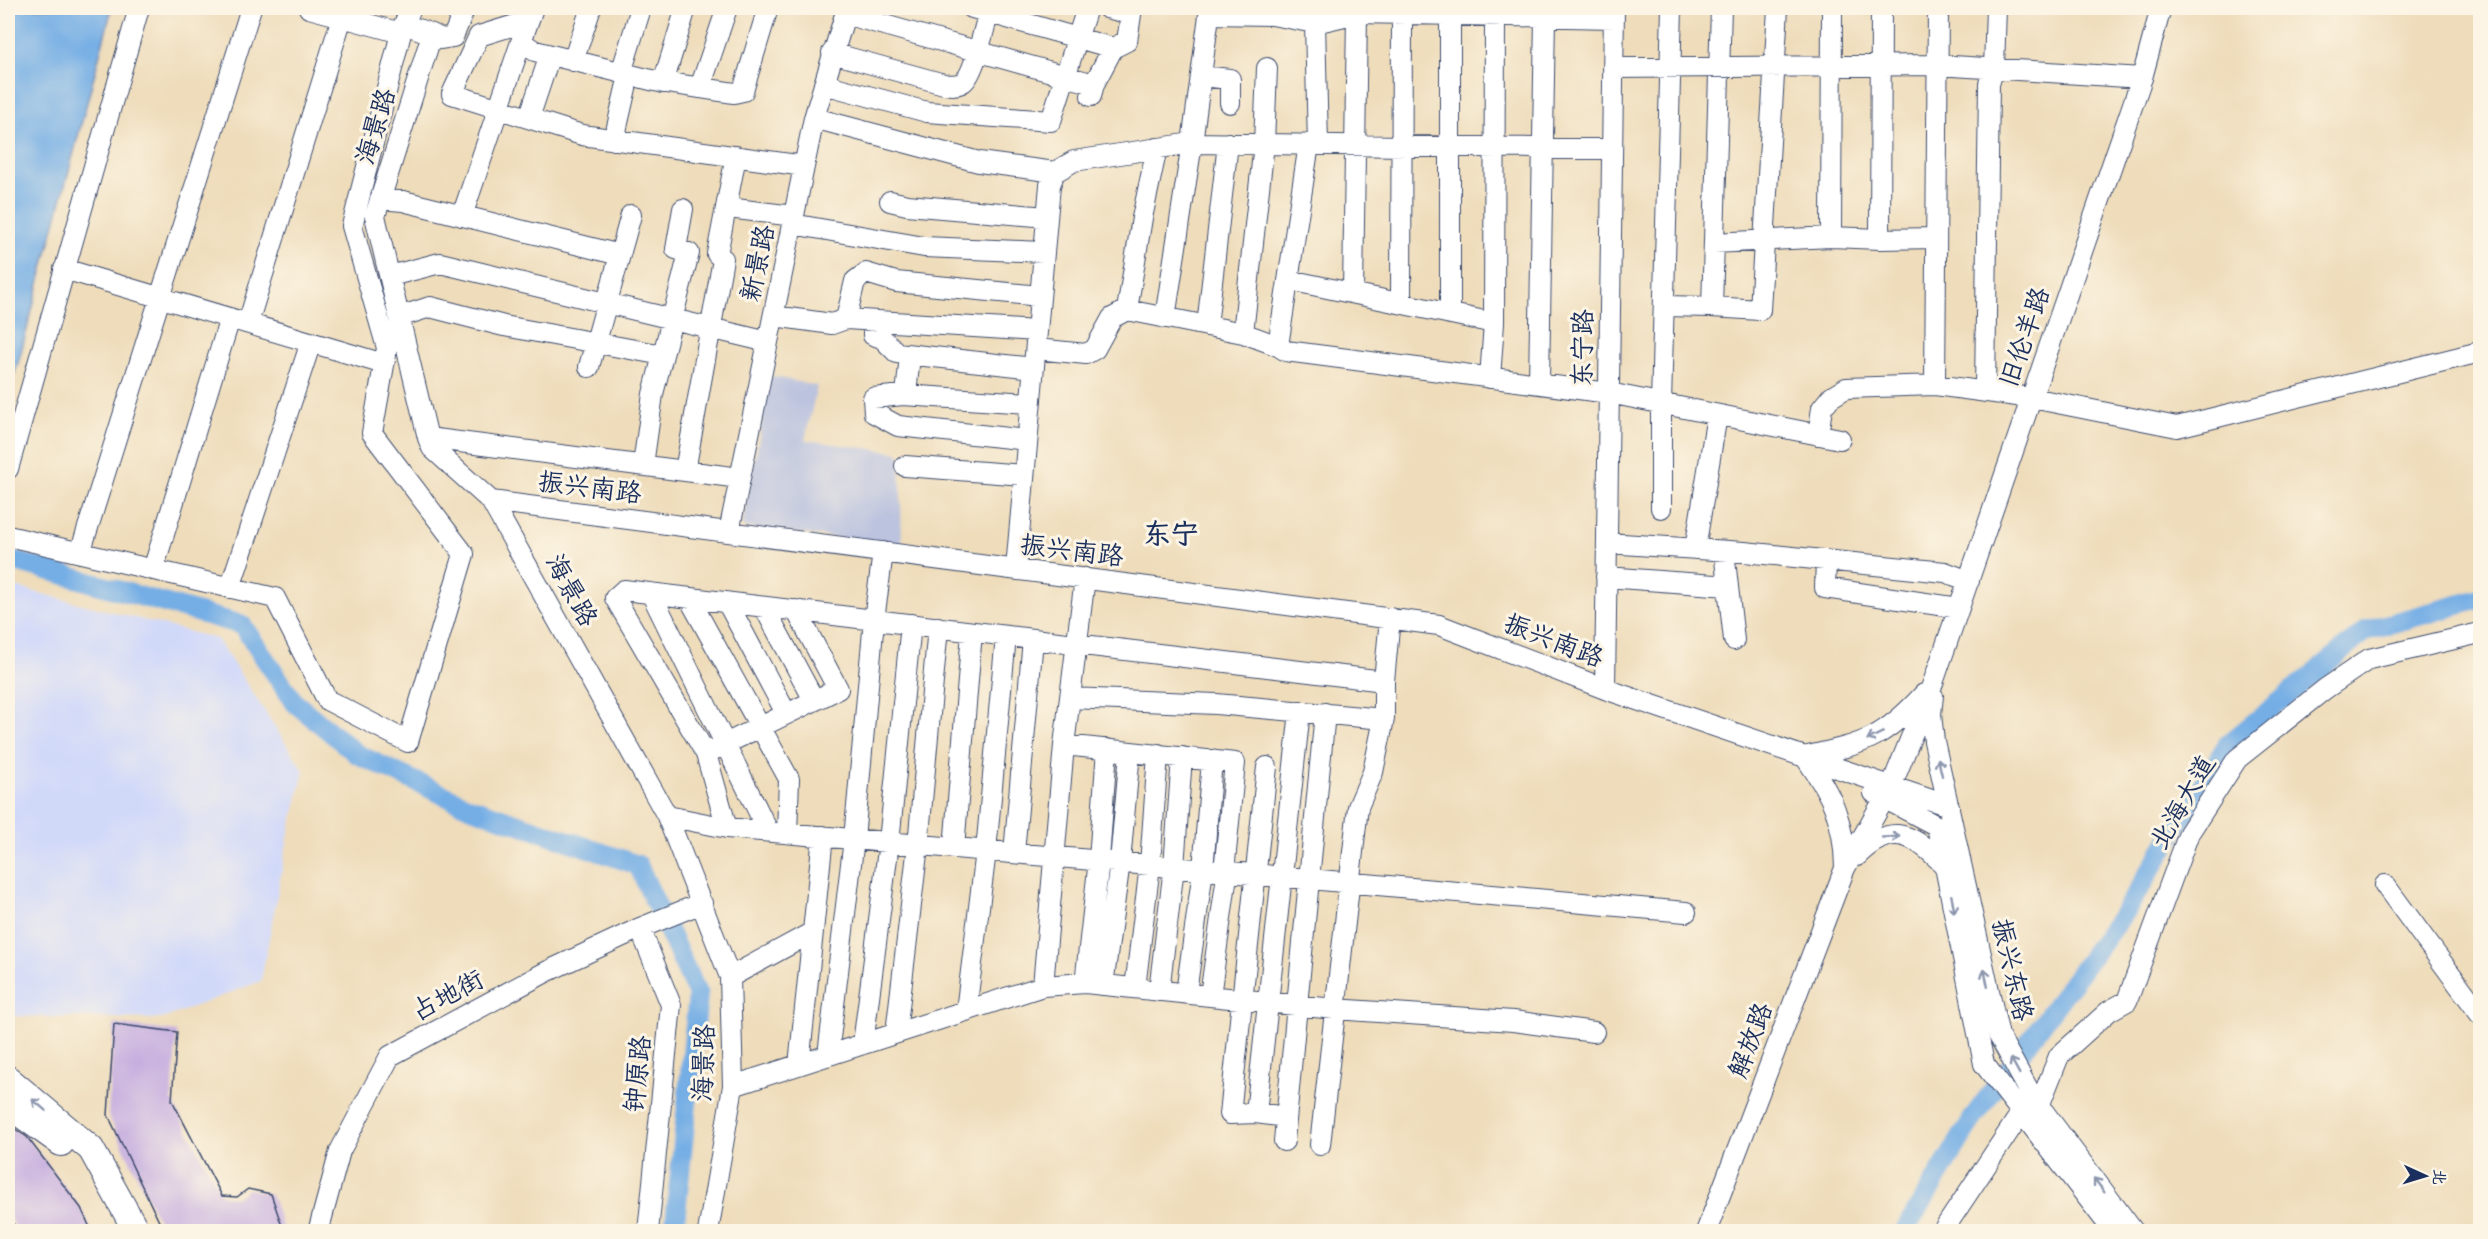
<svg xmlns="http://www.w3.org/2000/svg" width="2488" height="1239" viewBox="0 0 2488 1239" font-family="Itim,'LXGW WenKai TC',sans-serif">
<rect width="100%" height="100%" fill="#fcf5e5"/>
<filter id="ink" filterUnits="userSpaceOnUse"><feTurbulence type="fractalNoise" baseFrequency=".0167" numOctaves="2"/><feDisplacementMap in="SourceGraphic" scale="12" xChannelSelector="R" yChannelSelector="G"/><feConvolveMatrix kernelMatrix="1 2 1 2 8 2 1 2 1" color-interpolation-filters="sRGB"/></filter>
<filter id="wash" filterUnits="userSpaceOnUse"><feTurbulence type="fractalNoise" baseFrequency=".008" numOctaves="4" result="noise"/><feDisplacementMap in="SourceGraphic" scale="24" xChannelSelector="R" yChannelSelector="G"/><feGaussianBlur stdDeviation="1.35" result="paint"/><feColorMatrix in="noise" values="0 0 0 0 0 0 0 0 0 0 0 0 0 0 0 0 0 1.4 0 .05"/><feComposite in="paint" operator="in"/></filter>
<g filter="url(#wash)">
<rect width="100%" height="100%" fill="#eedcba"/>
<path fill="#d1d9f9" d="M8,585L217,639L304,771L288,837L261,981L162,1019L8,1016Z"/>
<path fill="#bbc3de" d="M771,376L817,386L805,440L900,453L902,545L742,527Z"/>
<path fill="#75aee5" stroke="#486ea2" stroke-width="1.5" d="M8,8H112L17,367L8,389Z"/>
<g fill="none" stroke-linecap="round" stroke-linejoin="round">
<path stroke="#75aee5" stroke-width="20" d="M8,559L242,625L295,703L357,754L469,807L638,865L698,995L674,1232
M1904,1232L1975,1115L2128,907L2227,745L2367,630L2480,599"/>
</g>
<g id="blocks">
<path fill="#c3aadf" d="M114,1024L177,1032L172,1100L222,1196L237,1197L248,1189L271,1194L284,1232H164L108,1115Z
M15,1129L27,1137L81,1208L92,1232H18L8,1214V1134Z"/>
</g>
</g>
<g filter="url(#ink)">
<use href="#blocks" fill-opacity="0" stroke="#3b496c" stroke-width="1.5"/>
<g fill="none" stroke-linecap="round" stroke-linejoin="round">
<defs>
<path id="minor" d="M309,8L401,33L404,24
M411,8L404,24L432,34L375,216L428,438L432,448L491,501L667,816L730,977L733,1086L708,1232
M533,8L521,42L535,51L655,81L734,93L743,91L768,8
M972,8L1113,48
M1107,8L1131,14
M1721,8L1712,307L1760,310L1778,8
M1938,8L1935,385L2032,398L2177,427L2480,352
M845,14L1094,84
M1209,14L1272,15L1315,23L1318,145
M528,21L479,36L452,94L582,135L804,166
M1315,23L1357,13L1614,18
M432,34L441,39L453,37L465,8
M832,53L944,84C951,85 957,86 963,82C975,74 985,23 990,8
M573,61L591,8
M1613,68L1937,65L2142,78
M621,73L641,8
M1201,76L1230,79V103
M663,83L686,8
M824,84L927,112L1051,121L1087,8
M700,88L727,8
M1091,96L1094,84L1113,48L1127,41L1132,8
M529,118L550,55
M814,118L979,162L1055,172
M614,140L629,75
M1309,144L1278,346L1286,351L1609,393L1840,439
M380,199L403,201L620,255
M890,201L907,205L1047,217
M728,208L794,216
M462,216L521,42
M792,224L924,247L1044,252
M1831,237L1832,8
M1880,239L1881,8
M1714,243L1831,237L1880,239L1936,238
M64,269L384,364
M390,276L440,263L768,342
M1289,280L1494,323
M1353,293L1357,13
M1401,303L1402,14
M1664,306L1712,307
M1127,310L1243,333L1278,346
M1450,314V15
M774,316L832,324L846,319L855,281L866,273L896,282L1040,296
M399,317L430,307L504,326L663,355
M1165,318L1192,143L1210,8
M846,319L1037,331
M873,321V335L882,338L897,353L1034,368
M248,323L342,17
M1207,326L1228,143
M1243,333L1264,144L1267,68
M1036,349L1086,354L1095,349L1112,318L1127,310L1142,218L1157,148
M589,367L631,215
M1490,378L1494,323L1495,16
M1539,384L1545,16
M1985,392L1989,84L1994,68L1996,8
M906,395L910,355
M1818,435L1822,408L1830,398L1846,388L1935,385
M428,438L740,478
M1027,440L898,426L874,413L873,398L903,395L1030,403
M643,465L653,394L689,253L676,249L683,209
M905,466L1024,475
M8,469L139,8
M685,471L723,259L717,254L736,156
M491,501L1439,625L1605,689L1949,806
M1661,508V404L1672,8
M729,532L814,118L847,8
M8,536L275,598L327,700L408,742L464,554L372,433L387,348L352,226L401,33
M1607,543L1744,552L1945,572L1969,581
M1695,549L1717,415
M1724,551L1734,640
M80,553L251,8
M1826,560L1825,588L1959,608
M1016,569L1050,185L1055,172L1074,161L1192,143L1612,149
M153,570L230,318
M1606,577L1728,586
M230,588L311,342
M651,593L768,831
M689,598L789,779L787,833
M727,602L786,713
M764,607L814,700
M1605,689L1614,8
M1933,696L1931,714L1934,741L1999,1036L2032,1096L2134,1232
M1070,698L1216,704L1384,719
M1064,745L1235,763L1224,871L1227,875L1210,996
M713,750L838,689L796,610
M1808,756C1865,744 1884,738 1924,694
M1805,757C1832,795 1844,820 1845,867
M1267,767L1230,1114L1256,1113L1286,1117
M1874,793L1937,826L1984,1064L2114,1232
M667,816L727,828L1686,912
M727,828L706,754L615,598L624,590L1384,681
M954,848L972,632
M1014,853L1033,639
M1857,856C1893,820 1914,835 1945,866
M2385,885L2480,1014
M640,928L671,1005L648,1232
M730,977L811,933
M1085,983L1099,860L1107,749
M1103,985L1120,862L1130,752
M1043,986L1064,745L1085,578
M1135,988L1150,865L1158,754
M1159,991L1174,867L1182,757
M1186,993L1203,870L1212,760
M966,1011L986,851L1006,636
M896,1033L918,845L938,627
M863,1044L889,842L911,624
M828,1055L854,839L874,620L883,552
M799,1065L823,836
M733,1086L1043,986L1085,983L1334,1009L1513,1021L1594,1032
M2039,1106L2059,1056L2109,1011L2127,1001L2189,833L2237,759L2325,689L2369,659L2480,633
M1256,1113L1300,711
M1284,1141L1325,713
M1320,1145L1358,807L1373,772L1384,719V681L1390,618
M318,1232L340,1151L390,1056L546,972L640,928L702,903
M1706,1232L1845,868L1891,787L1933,683L2142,78L2161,8
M1942,1232L2029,1101"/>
<path id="major" d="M8,1079L91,1149L137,1232
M8,1105L61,1143"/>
</defs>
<use href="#minor" stroke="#3b496c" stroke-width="22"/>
<use href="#major" stroke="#3b496c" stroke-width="28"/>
<use href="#minor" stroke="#fff" stroke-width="20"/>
<use href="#major" stroke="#fff" stroke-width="26"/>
</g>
<defs><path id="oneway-shaft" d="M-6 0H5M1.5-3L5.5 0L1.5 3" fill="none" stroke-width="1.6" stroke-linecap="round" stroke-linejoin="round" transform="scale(1.5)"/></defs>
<g stroke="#8d97ae">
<use href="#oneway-shaft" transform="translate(1875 736) rotate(154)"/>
<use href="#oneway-shaft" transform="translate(1940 767) rotate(-103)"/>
<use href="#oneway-shaft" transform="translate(1891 837) rotate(-3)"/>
<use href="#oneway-shaft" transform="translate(1953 904) rotate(79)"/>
<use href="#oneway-shaft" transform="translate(1986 978) rotate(-102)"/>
<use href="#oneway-shaft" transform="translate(2015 1066) rotate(-119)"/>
<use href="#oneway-shaft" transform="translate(39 1105) rotate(-140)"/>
<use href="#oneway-shaft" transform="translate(2099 1185) rotate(-127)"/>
</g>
</g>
<g text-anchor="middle" stroke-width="6" stroke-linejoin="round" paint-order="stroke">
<g font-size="26" fill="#1b2f5e" stroke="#fcf5e5">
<text transform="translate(375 126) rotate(-73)" y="9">海景路</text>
<text transform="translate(757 263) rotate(-78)" y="9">新景路</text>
<text transform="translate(2024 337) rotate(-71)" y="9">旧伦羊路</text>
<text transform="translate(1582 348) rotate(-89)" y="9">东宁路</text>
<text transform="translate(590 487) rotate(7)" y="9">振兴南路</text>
<text transform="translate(1072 550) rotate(7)" y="9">振兴南路</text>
<text transform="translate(572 590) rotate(61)" y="9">海景路</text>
<text transform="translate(1554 640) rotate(21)" y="9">振兴南路</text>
<text transform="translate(2182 802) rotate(-60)" y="9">北海大道</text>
<text transform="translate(2013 970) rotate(77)" y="9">振兴东路</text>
<text transform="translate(447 995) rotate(-28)" y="9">占地街</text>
<text transform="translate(1750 1040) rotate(-69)" y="9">解放路</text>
<text transform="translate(703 1063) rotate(-88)" y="9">海景路</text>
<text transform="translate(637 1074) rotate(-84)" y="9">钟原路</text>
</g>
<g font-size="28" font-weight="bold" fill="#1b2f5e" stroke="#fcf5e5">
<text x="1171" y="543">东宁</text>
</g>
</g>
<rect width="2488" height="1239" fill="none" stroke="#fcf5e5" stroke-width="30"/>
<g transform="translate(2425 1176) rotate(94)" stroke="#fcf5e5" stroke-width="4.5" paint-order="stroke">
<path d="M0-4.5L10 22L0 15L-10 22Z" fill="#1b2f5e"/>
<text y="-9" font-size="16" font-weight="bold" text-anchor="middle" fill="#1b2f5e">北</text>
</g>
</svg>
